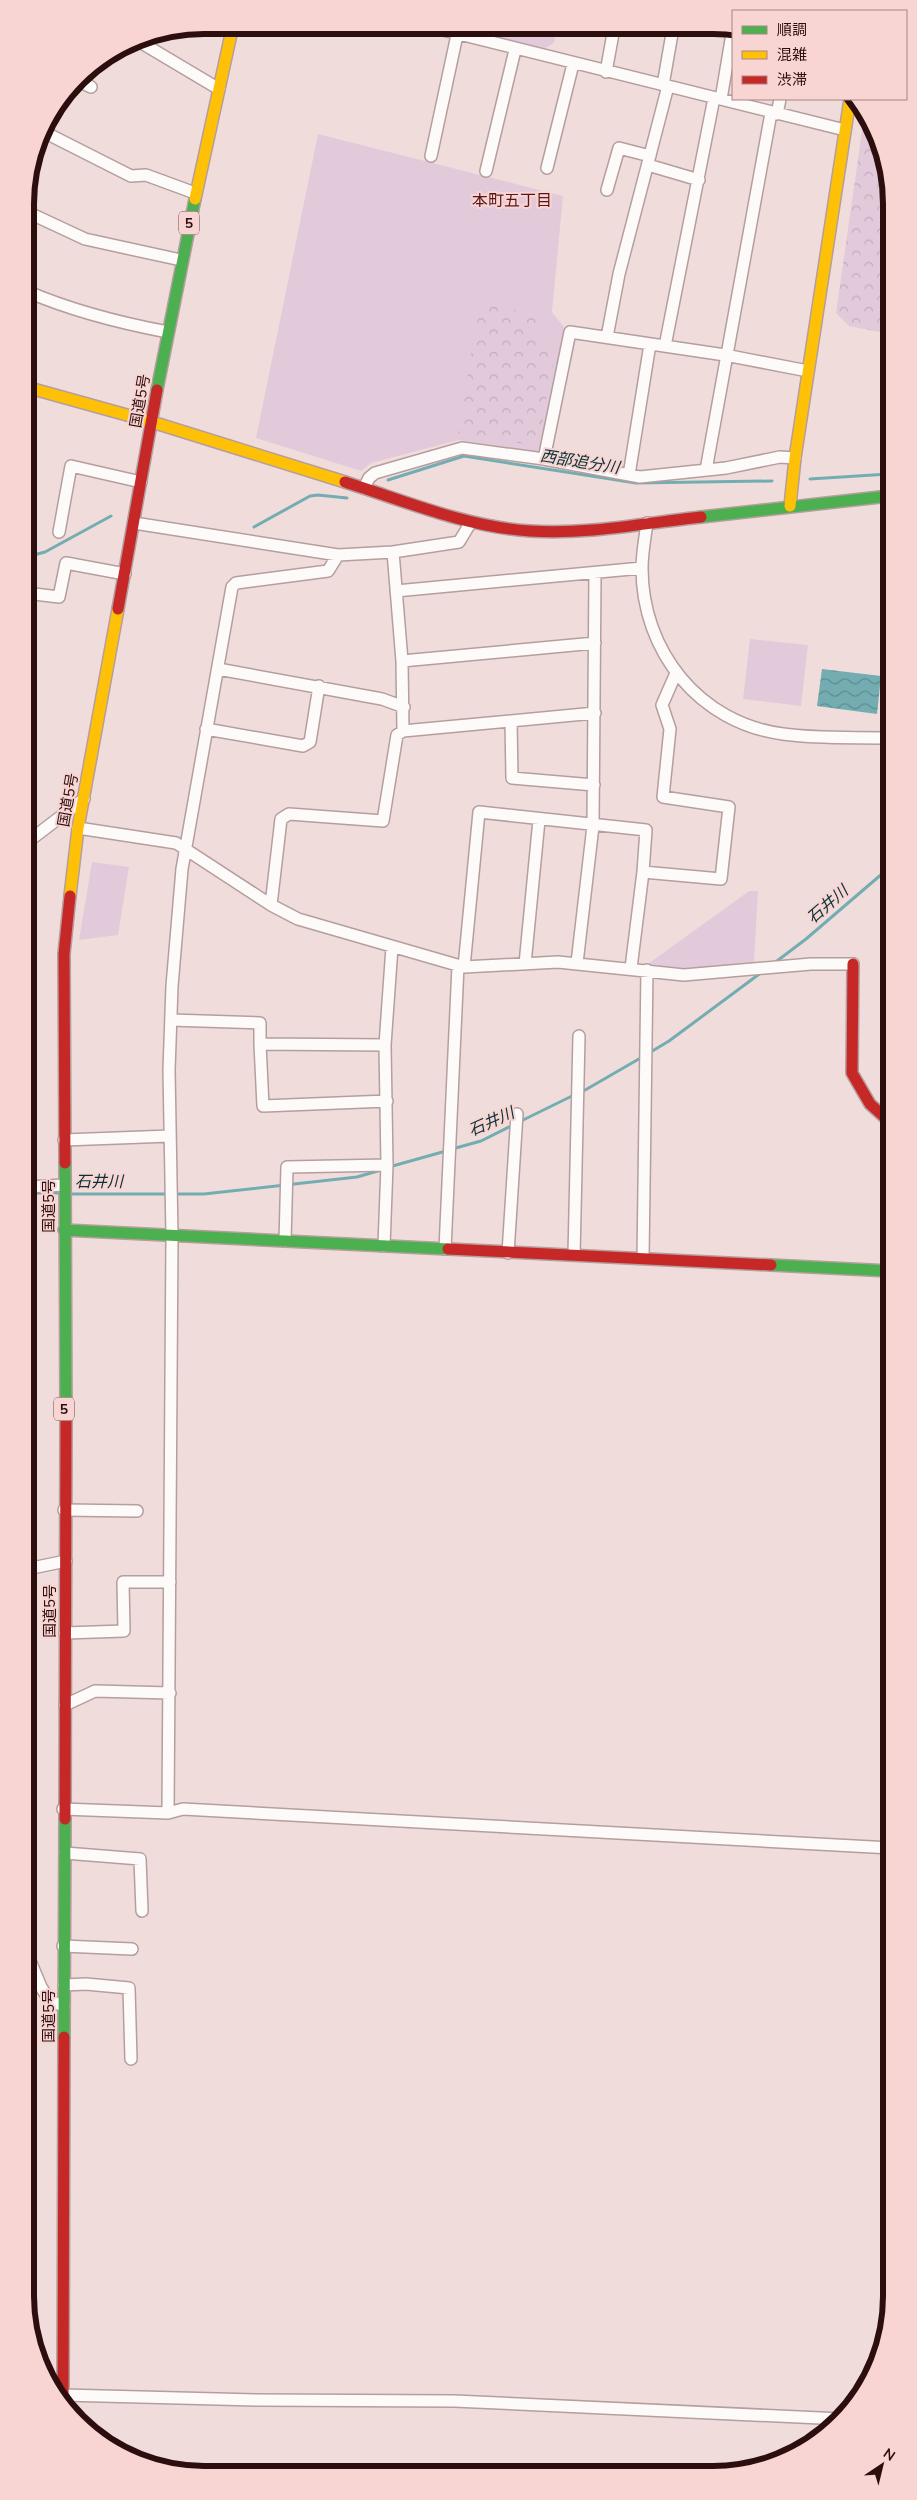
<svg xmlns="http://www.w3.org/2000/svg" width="917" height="2500" viewBox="0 0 917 2500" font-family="'Nunito Sans','Noto Sans JP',sans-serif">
<defs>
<pattern id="forest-crowns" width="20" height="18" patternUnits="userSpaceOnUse" patternTransform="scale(1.25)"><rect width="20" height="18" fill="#e3cadb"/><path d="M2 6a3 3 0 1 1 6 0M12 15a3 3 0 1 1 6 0" fill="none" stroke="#c3acbb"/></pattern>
<pattern id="water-waves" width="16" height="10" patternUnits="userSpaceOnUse" patternTransform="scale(1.25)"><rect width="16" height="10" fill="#73adb2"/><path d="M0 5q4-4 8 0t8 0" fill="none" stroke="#5f8b8f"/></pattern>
</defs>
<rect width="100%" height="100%" fill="#f0dddb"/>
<path fill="#e3cadb" d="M453,27H557L554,43L540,51Z
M318,134L563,196L552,312L564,327L541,453L459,440L371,463L361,471L256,438Z
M750,639L808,645L801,706L743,699Z
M92,862L129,867L118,935L79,940Z
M749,891H758L754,962L687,970L648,964Z"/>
<path fill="url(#forest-crowns)" d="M865,110L889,169V334L849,326L836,313Z
M488,304L535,314L542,344L556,347L538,446L458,433L478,313Z"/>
<path fill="url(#water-waves)" d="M822,669L881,676L877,714L817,706Z"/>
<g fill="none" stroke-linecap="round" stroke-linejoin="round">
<path stroke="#73adb2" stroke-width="3" d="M810,479L889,474
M388,480L464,456L636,483L772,481
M254,527L310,496L318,495L347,498
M26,557L45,552L111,516
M773,964L806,939L890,867
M649,1053L669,1041L762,972
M580,1093L644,1056
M519,1122L574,1095
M452,1149L481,1141L513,1125
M389,1167L446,1151
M27,1193H58
M72,1194H168
M174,1194H204L357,1177L381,1170"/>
<defs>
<path id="street" d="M427,26L845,130
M135,39L219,89
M606,72L614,28
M77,80L91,87
M663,85L673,28
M721,99L733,28
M777,114L780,99
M42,131L131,176L146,175L195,193
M431,156L457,35
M648,165L699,180
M547,168L573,64
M486,171L515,50
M607,190L619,148L650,156
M25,211L85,239L181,260
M26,291C70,310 120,323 168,332
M607,337L619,274L668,86
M665,346L714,98
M795,458L780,457L726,468L640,477L544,459L570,332L725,355L808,371
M706,470L771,113
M629,475L650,344
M364,488L369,478L375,473L462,448L544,459
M134,523L338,555L393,552L459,542L471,522
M647,523C645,538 642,553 642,568C642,651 699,723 783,734C818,739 854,737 889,738
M59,532L71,466L141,482
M396,591L642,568
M26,593L59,597L66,563L125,574
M402,661L595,643
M218,669L382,699L404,707
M511,721L512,778L594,785
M206,729L303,746L310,742L319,686
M403,731L595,713
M78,828L176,843L271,905L298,919L464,967L558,962L684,975L811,964H853
M26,843L84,799
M643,872L721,879L729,807L663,797L670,729L662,705L676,673
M271,905L281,819L289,814L383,821L397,735L403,731L402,661L393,552
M577,963L593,826L595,573
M525,964L539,820
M464,967L479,812L646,830L643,872L631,968
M171,1020L260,1023V1044L385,1045
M260,1044L263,1106L387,1101
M64,1140L170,1136
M27,1187L64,1185
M285,1241L287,1167L387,1165
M384,1246L387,1165L385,1045L392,947
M445,1249L458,966
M508,1253L517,1114
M574,1255L579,1036
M643,1258L647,970
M64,1510L137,1511
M27,1569L66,1561
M65,1633L124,1631L123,1582H170
M65,1705L95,1691L170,1693
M63,1809L168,1813L183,1809L891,1848
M168,1813L172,1236L169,1070L172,986L182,869L232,587L236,583L328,571L338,555
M65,1853L140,1859L142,1911
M63,1946L132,1949
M28,1956L41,1987L50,2001L64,2006
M64,1985L86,1984L129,1988L131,2059
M47,2382H62
M63,2395L257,2400L454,2401L842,2419"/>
<path id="fast" d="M157,390L195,199
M701,517L889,496
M65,1163L66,1420
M64,1230L448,1249
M771,1265L890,1271
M64,2037L65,1819"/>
<path id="slow" d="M195,199L233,25
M26,387L152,422L345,482
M790,506L795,458L850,99
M70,896L78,828L118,609"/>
<path id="jam" d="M345,482C405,501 466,527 530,531C586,535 645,523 701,517
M118,609L157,390
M853,964L852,1073L870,1104L890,1122
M65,1163L64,954L70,896
M448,1249L771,1265
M65,1819L66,1420
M63,2403L64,2037"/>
</defs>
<use href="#street" stroke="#b59e9d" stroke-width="14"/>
<use href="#fast" stroke="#b59e9d" stroke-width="14"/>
<use href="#slow" stroke="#b59e9d" stroke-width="14"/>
<use href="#jam" stroke="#b59e9d" stroke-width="14"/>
<use href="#street" stroke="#fdfafa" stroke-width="11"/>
<use href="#fast" stroke="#4caf50" stroke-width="11"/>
<use href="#slow" stroke="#ffc107" stroke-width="11"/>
<use href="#jam" stroke="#c62828" stroke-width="11"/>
</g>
<g text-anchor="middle" stroke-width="4" stroke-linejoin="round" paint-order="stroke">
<g fill="#f8d5d3" stroke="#694a49" stroke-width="1">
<rect x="179" y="211.5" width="20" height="23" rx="4"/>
<rect x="54" y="1397.5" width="20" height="23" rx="4"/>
</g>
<g font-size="14" font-weight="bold" fill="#2c0e0e">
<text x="189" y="228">5</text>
<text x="64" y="1414">5</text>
</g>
<g font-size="15" fill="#2c0e0e" stroke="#f8d5d3">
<text transform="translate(140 401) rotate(-80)" y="5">国道5号</text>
<text transform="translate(68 800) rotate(-80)" y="5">国道5号</text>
<text transform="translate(49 1206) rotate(-90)" y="5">国道5号</text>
<text transform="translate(50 1611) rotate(-90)" y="5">国道5号</text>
<text transform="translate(49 2016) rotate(-90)" y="5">国道5号</text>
</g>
<g font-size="16" fill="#591518" stroke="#f8d5d3">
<text x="512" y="206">本町五丁目</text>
</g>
<g font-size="16" font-style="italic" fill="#053236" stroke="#f8d5d3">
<text transform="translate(580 461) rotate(9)" y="6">西部追分川</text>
<text transform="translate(827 904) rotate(-41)" y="6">石井川</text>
<text transform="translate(491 1121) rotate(-24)" y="6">石井川</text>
<text x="99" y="1187">石井川</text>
</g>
</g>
<path d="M0 0H917V2500H0ZM204 34H713A170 170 0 0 1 883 204V2296A170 170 0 0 1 713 2466H204A170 170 0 0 1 34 2296V204A170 170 0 0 1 204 34Z" fill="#f8d5d3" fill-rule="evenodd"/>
<path fill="none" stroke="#2c0e0e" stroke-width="6" d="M204 34H713A170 170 0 0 1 883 204V2296A170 170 0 0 1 713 2466H204A170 170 0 0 1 34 2296V204A170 170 0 0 1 204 34Z"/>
<rect x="732" y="10" width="175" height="90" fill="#f8d5d3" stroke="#a68584"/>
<rect x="742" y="26" width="25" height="8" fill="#4caf50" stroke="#a68584"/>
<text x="777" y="35" font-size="15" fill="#2c0e0e">順調</text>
<rect x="742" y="51" width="25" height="8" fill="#ffc107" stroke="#a68584"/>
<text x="777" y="60" font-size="15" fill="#2c0e0e">混雑</text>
<rect x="742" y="76" width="25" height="8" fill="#c62828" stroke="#a68584"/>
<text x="777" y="85" font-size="15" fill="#2c0e0e">渋滞</text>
<g transform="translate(882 2465) rotate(35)" stroke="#f8d5d3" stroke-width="4" paint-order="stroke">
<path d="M0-4L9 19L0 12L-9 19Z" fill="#2c0e0e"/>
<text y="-8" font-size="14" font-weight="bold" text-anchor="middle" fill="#2c0e0e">N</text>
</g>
</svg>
